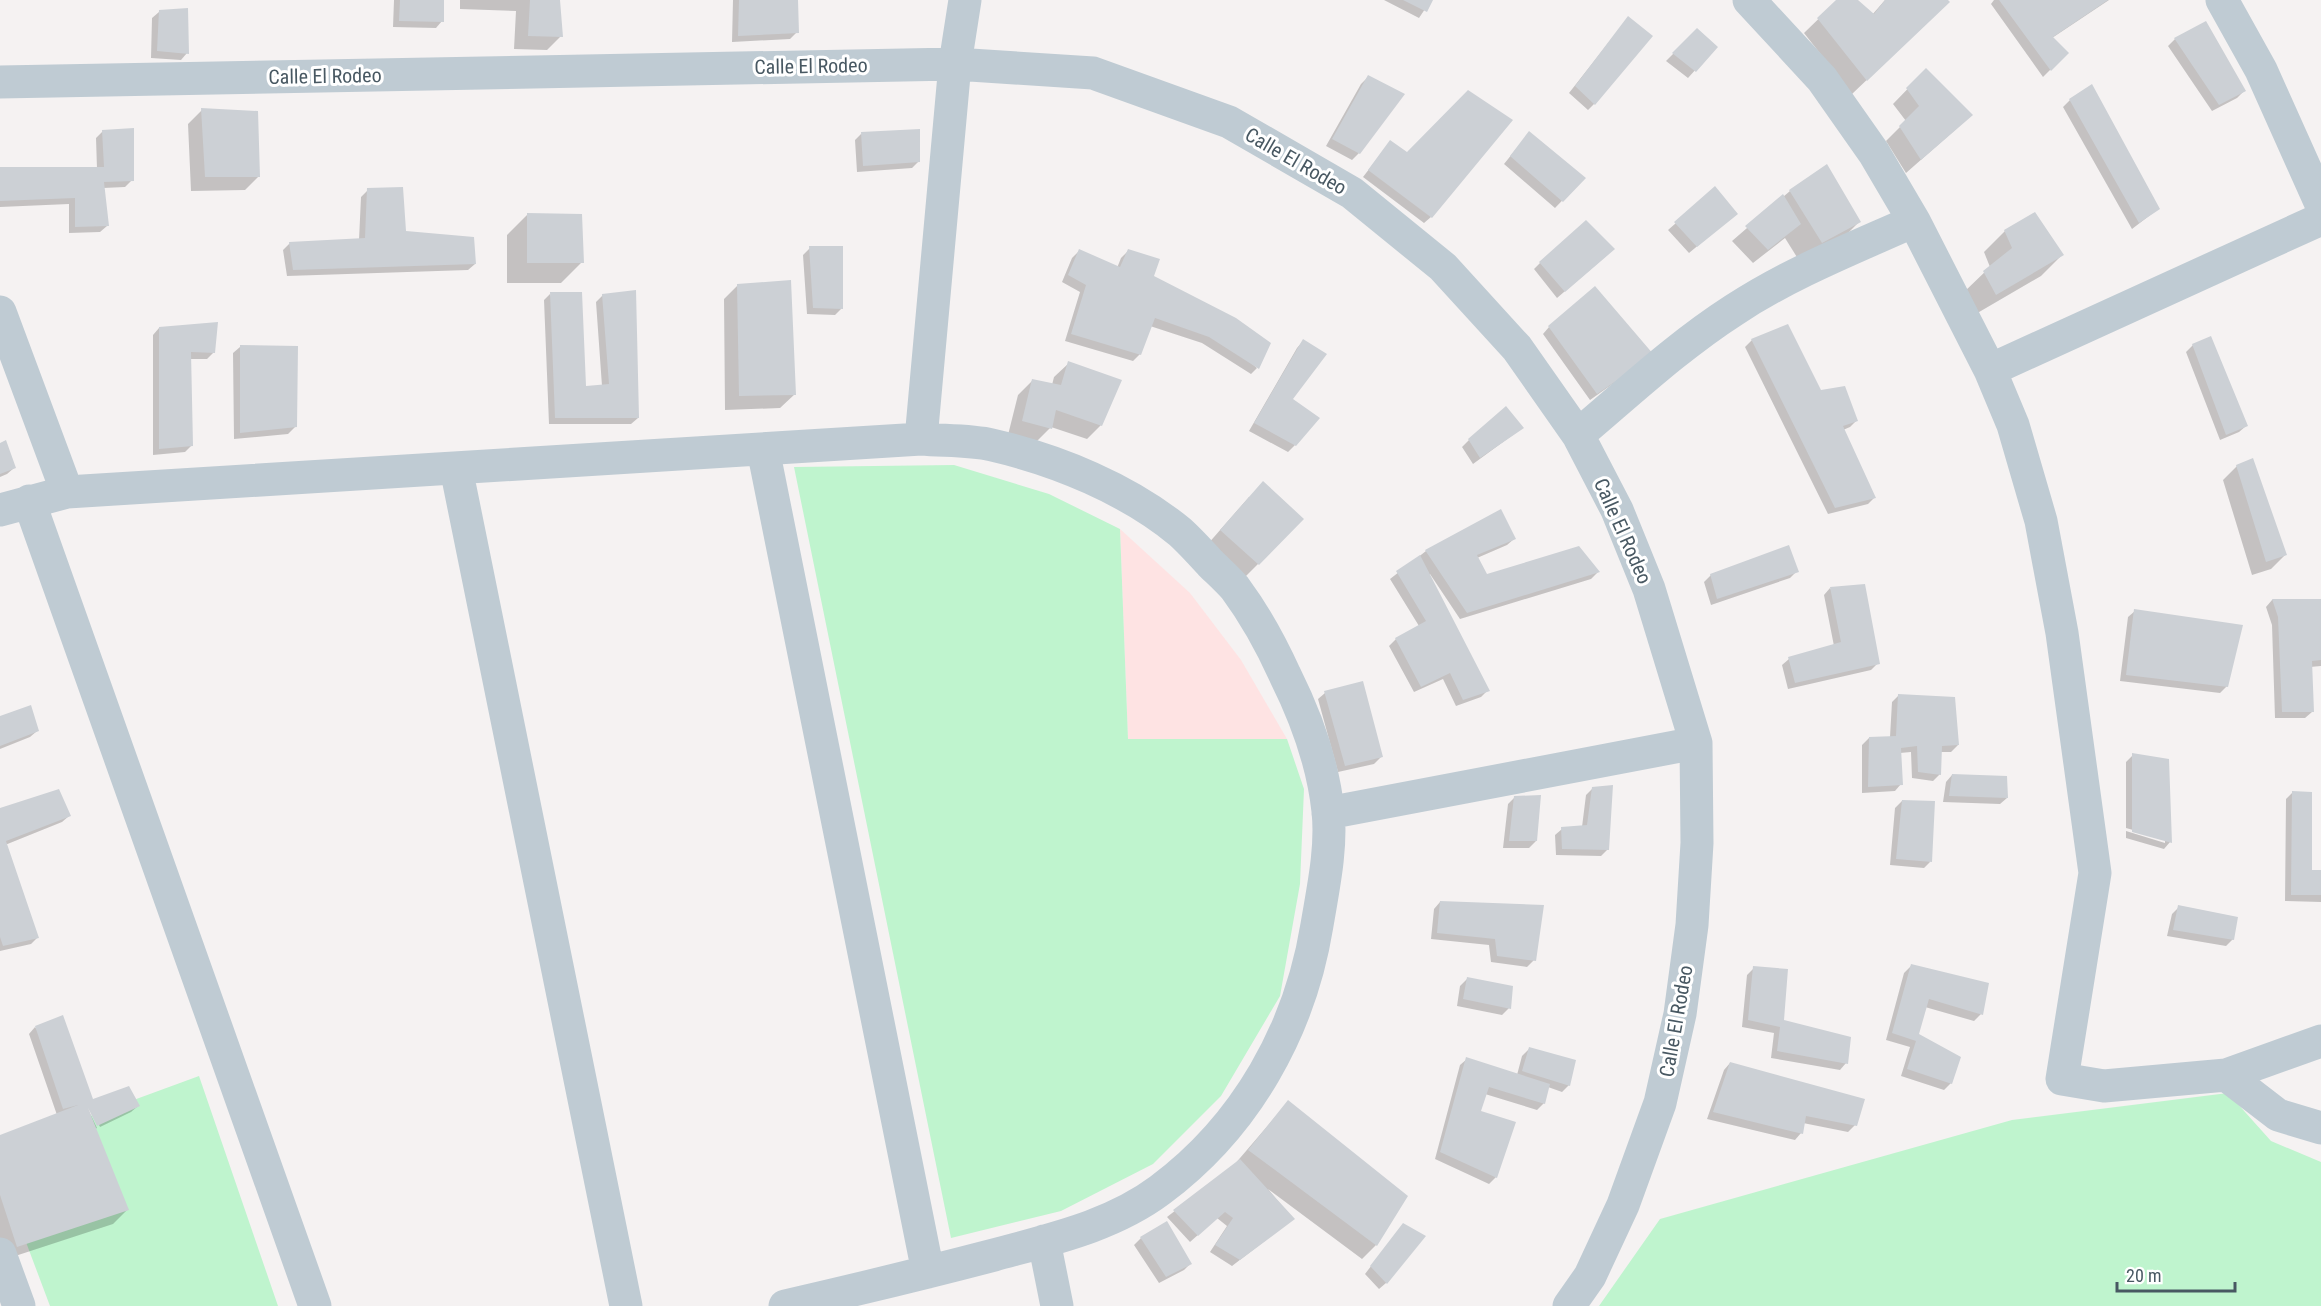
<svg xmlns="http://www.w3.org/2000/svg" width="2321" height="1306" viewBox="0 0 2321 1306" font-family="'Roboto Condensed',sans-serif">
<rect width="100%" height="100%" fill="#f5f2f2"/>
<path fill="#fee3e3" d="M1120,529L1190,593L1241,660L1287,739H1128Z"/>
<path fill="#bff4ce" d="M954,465L1049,494L1120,529L1128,739H1287L1304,789L1300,884L1280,996L1221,1096L1153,1164L1061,1211L951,1238L794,467Z
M199,1076L278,1306H50L0,1173V1149Z
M2228,1093L2271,1141L2321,1162V1306H1599L1660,1219L2012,1120Z"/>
<path fill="#0003" d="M394,0H443L442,21L436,28L393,27Z
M460,0H559L561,36L547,50L514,49L516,11L460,9Z
M733,0H796L797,32L790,39L732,42Z
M1384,0H1431L1419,18Z
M1838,0H1856L1872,15L1885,0H1946L1934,16L1852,94L1804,33Z
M1994,0H2109L2052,38L2067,53L2043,77L1991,4Z
M159,12L187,53L181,60L151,58L152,18Z
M1628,18L1594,104L1588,110L1569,93Z
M2205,23L2244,91L2237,98L2212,111L2168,46L2175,39Z
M1697,30L1716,47L1688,78L1666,61Z
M1926,70L1956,129L1906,173L1886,141L1906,121L1893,104Z
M1368,77L1359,153L1352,160L1326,146L1361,84Z
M2070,100L2158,209L2132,229L2063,107Z
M202,110L259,176L245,190L191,191L188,124Z
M103,131L132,180L125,187L103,188L107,226L100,232L69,233V204L0,207V168L97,169L96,138Z
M1529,133L1584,178L1555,208L1504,164Z
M861,134L919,161L912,168L857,172L855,140Z
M1390,142L1407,154L1431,217L1424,223L1363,177Z
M1715,189L1736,214L1689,253L1668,230Z
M368,190L404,232L475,264L468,270L287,276L283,250L290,243L359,240L361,197Z
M1790,191L1859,222L1838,243L1800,262L1785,238L1753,263L1732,241Z
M528,214L582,262L561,283H507V235Z
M2005,231L2062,255L2041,276L1974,315L1963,293L1990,267L1984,252Z
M810,248L842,308L835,315L807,314L803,255Z
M1079,251L1117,268L1121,258L1128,251L1152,277L1257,368L1251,374L1202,343L1150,326L1140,354L1133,361L1065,341L1080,292L1062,282L1072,258Z
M1606,256L1557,298L1534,269L1540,263Z
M738,285L795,394L780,408L725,410L724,299Z
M550,294L585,387L602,386L596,302L603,295L638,418L631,424H549L544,300Z
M1549,327L1645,361L1590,400L1543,334Z
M159,328L214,352L207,359H189L192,445L185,452L153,455V335Z
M1752,340L1857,420L1850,427L1843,430L1874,498L1868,504L1828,514L1745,347Z
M1303,341L1291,400L1295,445L1288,452L1249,431L1297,348Z
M2193,345L2246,426L2239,432L2220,440L2186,352Z
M240,347L295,427L288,434L234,439L233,353Z
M1069,363L1101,425L1087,439L1051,427L1036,442L1008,435L1018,395L1032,381L1052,385L1054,377Z
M1522,428L1473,464L1462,447L1469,440Z
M0,444L14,468L7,474L0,477Z
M2237,466L2285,555L2271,569L2252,575L2223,480Z
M1249,497L1302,520L1244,578L1207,545Z
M1514,539L1507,545L1477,558L1486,576L1598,572L1591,579L1460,619L1430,574L1428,575L1488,690L1481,697L1456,706L1443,679L1414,692L1389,646L1396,639L1419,626L1390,579L1426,551Z
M1797,571L1790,578L1711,605L1704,582L1711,575Z
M1830,588L1878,663L1871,670L1788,689L1782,665L1789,659L1834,646L1824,595Z
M2272,600H2321V666L2310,667L2312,712L2305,718H2275L2272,625L2266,607Z
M2135,611L2227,686L2220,693L2120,681L2128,617Z
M1325,693L1381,757L1374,764L1338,772L1318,699Z
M1899,695L1958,745L1951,752H1940V774L1933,781L1912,778L1911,752L1900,753L1901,784L1895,791L1862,793V745L1869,738L1890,737L1892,702Z
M0,718L37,731L30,737L0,749Z
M2133,755L2170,842L2164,849L2126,838V831L2165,843V839L2126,828V762Z
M1952,775L2007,798L2000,804L1943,802L1946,782Z
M1593,788L1608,849L1601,856L1556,855L1555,835L1562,829L1582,827L1586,795Z
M2293,792L2311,872H2321V902L2285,901L2286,799Z
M1515,797L1536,841L1529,848H1503L1508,804Z
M1902,801L1930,862L1924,868L1890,865L1895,808Z
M0,810L69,816L62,822L5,845L37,938L31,944L0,951Z
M1440,902L1534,960L1527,967L1491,962L1489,945L1431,939L1434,909Z
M2179,907L2233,939L2226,946L2167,936L2172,914Z
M1911,966L1981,1014L1974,1021L1925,1007L1917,1035L1951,1083L1944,1090L1901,1076L1910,1047L1886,1040L1904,973Z
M1754,968L1782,1021L1846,1063L1840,1070L1771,1058L1774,1033L1742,1027L1747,975Z
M1467,979L1509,1008L1502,1015L1457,1006L1460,986Z
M35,1027L92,1101L138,1106L131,1112L100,1127L89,1105H86L97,1128L95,1129L127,1210L113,1224L3,1260L0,1251V1137L57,1115L29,1034Z
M1529,1049L1569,1085L1562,1092L1548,1087L1544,1103L1537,1110L1485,1094L1479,1111L1496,1177L1489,1184L1435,1159L1460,1065L1467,1059L1517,1075L1522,1056Z
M1730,1063L1855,1125L1848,1132L1803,1123L1801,1133L1795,1140L1707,1119L1724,1070Z
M1288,1102L1406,1196L1376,1245L1362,1259L1268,1189L1293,1219L1232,1266L1210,1252L1227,1226L1217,1218L1190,1242L1167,1217L1234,1165Z
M1166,1223L1190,1264L1184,1270L1159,1283L1134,1245L1141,1238Z
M1397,1232L1386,1283L1379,1289L1365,1274Z"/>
<path fill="#ccd0d5" d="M400,0H444V22L399,21Z
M530,0H560L563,37L528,36Z
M739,0H798L799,33L738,36Z
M1403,0H1433L1427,12Z
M1836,0H1858L1874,14L1885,0H1948L1950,2L1867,81L1817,18Z
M1999,0H2108L2053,37L2069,53L2051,71Z
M188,8L189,54L157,51L159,10Z
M1628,16L1653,36L1595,105L1575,86Z
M2206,21L2246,91L2219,105L2174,38Z
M1697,28L1718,47L1696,72L1672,53Z
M1926,68L1973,115L1921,160L1899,126L1919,106L1906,88Z
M1368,75L1405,94L1360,154L1332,139Z
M2092,84L2160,209L2139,223L2069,99Z
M1468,90L1513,120L1432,218L1368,170L1390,140L1407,152Z
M201,108L258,111L260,177H205Z
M134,128V181L104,182L109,226L75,227V198L0,201V167H104L102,130Z
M920,129V162L863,166L861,132Z
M1529,131L1586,178L1563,202L1510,156Z
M1827,164L1861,222L1822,243L1789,190Z
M1715,186L1738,214L1697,247L1674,222Z
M403,187L406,231L474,237L476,264L293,270L289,242L365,238L367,188Z
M1783,194L1801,224L1768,250L1745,226Z
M2035,212L2064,255L1996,295L1983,271L2012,248L2004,230Z
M527,213L582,214L584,263H527Z
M1586,220L1615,249L1565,292L1539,262Z
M809,246H843V309L813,308Z
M1079,249L1120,267L1128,249L1160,259L1154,276L1236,318L1271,343L1259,369L1209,337L1155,318L1141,355L1071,334L1086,285L1068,275Z
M791,280L796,395L739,396L737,284Z
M1595,286L1654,355L1597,394L1548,326Z
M636,290L639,418H555L550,292H582L586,386L609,384L602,294Z
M218,322L215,353L191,352L193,446L159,449V327Z
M1788,324L1821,390L1845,386L1858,421L1843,426L1876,498L1835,508L1751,339Z
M2211,336L2248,426L2226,435L2192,344Z
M1303,339L1327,354L1293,399L1320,418L1296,446L1254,423Z
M240,345L298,346L297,427L240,433Z
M1068,361L1122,380L1102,426L1056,410L1052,429L1022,421L1032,379L1061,385Z
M1506,406L1524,428L1480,458L1468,439Z
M6,440L16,468L0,474V443Z
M2253,458L2287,555L2266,562L2236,465Z
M1263,481L1304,519L1259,565L1220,530Z
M1501,509L1516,539L1477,555L1487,574L1579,546L1600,572L1467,613L1425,550Z
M1789,545L1799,572L1717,599L1710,574Z
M1420,555L1490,691L1463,700L1450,673L1421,687L1395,638L1426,621L1396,571Z
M1865,584L1880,664L1795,683L1788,657L1841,642L1830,587Z
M2272,599H2321V660L2312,661L2314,712H2282L2278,617Z
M2134,609L2243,625L2228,687L2126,675Z
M1363,681L1383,757L1345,766L1324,691Z
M1898,694L1955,697L1959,745L1942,746L1941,775L1918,772L1917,746L1901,748L1903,785L1868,787L1869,737L1896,736Z
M31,705L39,731L0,746V716Z
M2132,753L2169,759L2172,843L2132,832Z
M1952,774L2007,776L2008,798L1949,796Z
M1613,785L1609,850L1562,849L1561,827L1587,825L1592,787Z
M59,789L71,816L6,841L39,938L3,946L0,937V808Z
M2292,791L2312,792V870H2321V895H2291Z
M1541,795L1537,841H1509L1514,796Z
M1902,800L1935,801L1932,862L1896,859Z
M1440,901L1544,905L1536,961L1497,956L1495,939L1437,933Z
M2178,905L2238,917L2234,940L2173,930Z
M1911,964L1989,983L1983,1015L1929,999L1919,1034L1961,1057L1952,1084L1907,1069L1916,1041L1892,1033Z
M1753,966L1788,969L1784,1020L1851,1037L1848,1064L1777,1051L1780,1027L1748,1020Z
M1467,977L1513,986L1511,1009L1463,999Z
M63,1015L93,1099L129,1086L140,1106L97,1126L88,1108L129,1210L17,1247L0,1195V1135L78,1105L63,1109L35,1026Z
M1529,1047L1576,1060L1570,1086L1522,1071Z
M1466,1057L1550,1084L1545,1104L1489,1087L1481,1111L1516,1122L1497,1178L1440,1152Z
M1730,1062L1865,1099L1857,1126L1806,1116L1803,1134L1713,1112Z
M1288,1100L1408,1196L1377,1246L1248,1150Z
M1240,1159L1295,1219L1240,1260L1215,1245L1233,1218L1225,1212L1198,1236L1173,1210Z
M1167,1221L1192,1264L1166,1277L1140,1237Z
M1403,1223L1426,1236L1387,1284L1370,1266Z"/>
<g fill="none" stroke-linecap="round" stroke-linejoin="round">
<path stroke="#bfcbd3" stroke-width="33" d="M1749,0L1822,79L1874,153L1914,221L1990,370L2013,425L2041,521L2062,633L2095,873L2062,1079L2104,1086L2226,1075L2278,1115L2321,1128
M2222,0L2261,70L2321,204
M0,82L955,64L1093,73L1229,122L1352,193L1443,267L1517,348L1578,435L1617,510L1649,589L1696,743L1697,843L1692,925L1680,1014L1660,1103L1623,1205L1590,1276L1569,1306
M0,312L67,492
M1990,370L2321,219
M1578,435C1629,392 1678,346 1734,310C1790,273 1854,248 1914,221
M921,439L955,64L965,0
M763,449L928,1272
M456,468L626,1306
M29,501L315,1306
M0,510L67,492L921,439C944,441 970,440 992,445C1057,460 1128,489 1180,532C1190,541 1200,552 1210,563C1218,571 1227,579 1235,588C1255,615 1271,644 1285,675C1306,717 1323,764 1328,811C1332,848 1323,889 1317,925C1300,1030 1246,1126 1160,1190C1112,1226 1052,1239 994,1255C925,1273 855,1290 785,1306
M1328,813L1696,743
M2226,1075L2321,1041
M1044,1241L1057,1306
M0,1254L19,1306"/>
</g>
<g text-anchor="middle" stroke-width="6" stroke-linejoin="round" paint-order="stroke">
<g font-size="20" fill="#485862" stroke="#fff">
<text transform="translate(811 66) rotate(-1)" y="7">Calle El Rodeo</text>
<text transform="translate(325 76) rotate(-1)" y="7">Calle El Rodeo</text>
<text transform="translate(1296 161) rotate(30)" y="7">Calle El Rodeo</text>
<text transform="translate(1623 531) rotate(66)" y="7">Calle El Rodeo</text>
<text transform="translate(1676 1021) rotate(-80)" y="7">Calle El Rodeo</text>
</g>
</g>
<path d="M2117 1282v9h118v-9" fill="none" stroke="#485862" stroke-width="3"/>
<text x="2126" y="1282" font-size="18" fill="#485862" stroke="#ffffff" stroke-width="4.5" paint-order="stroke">20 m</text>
</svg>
